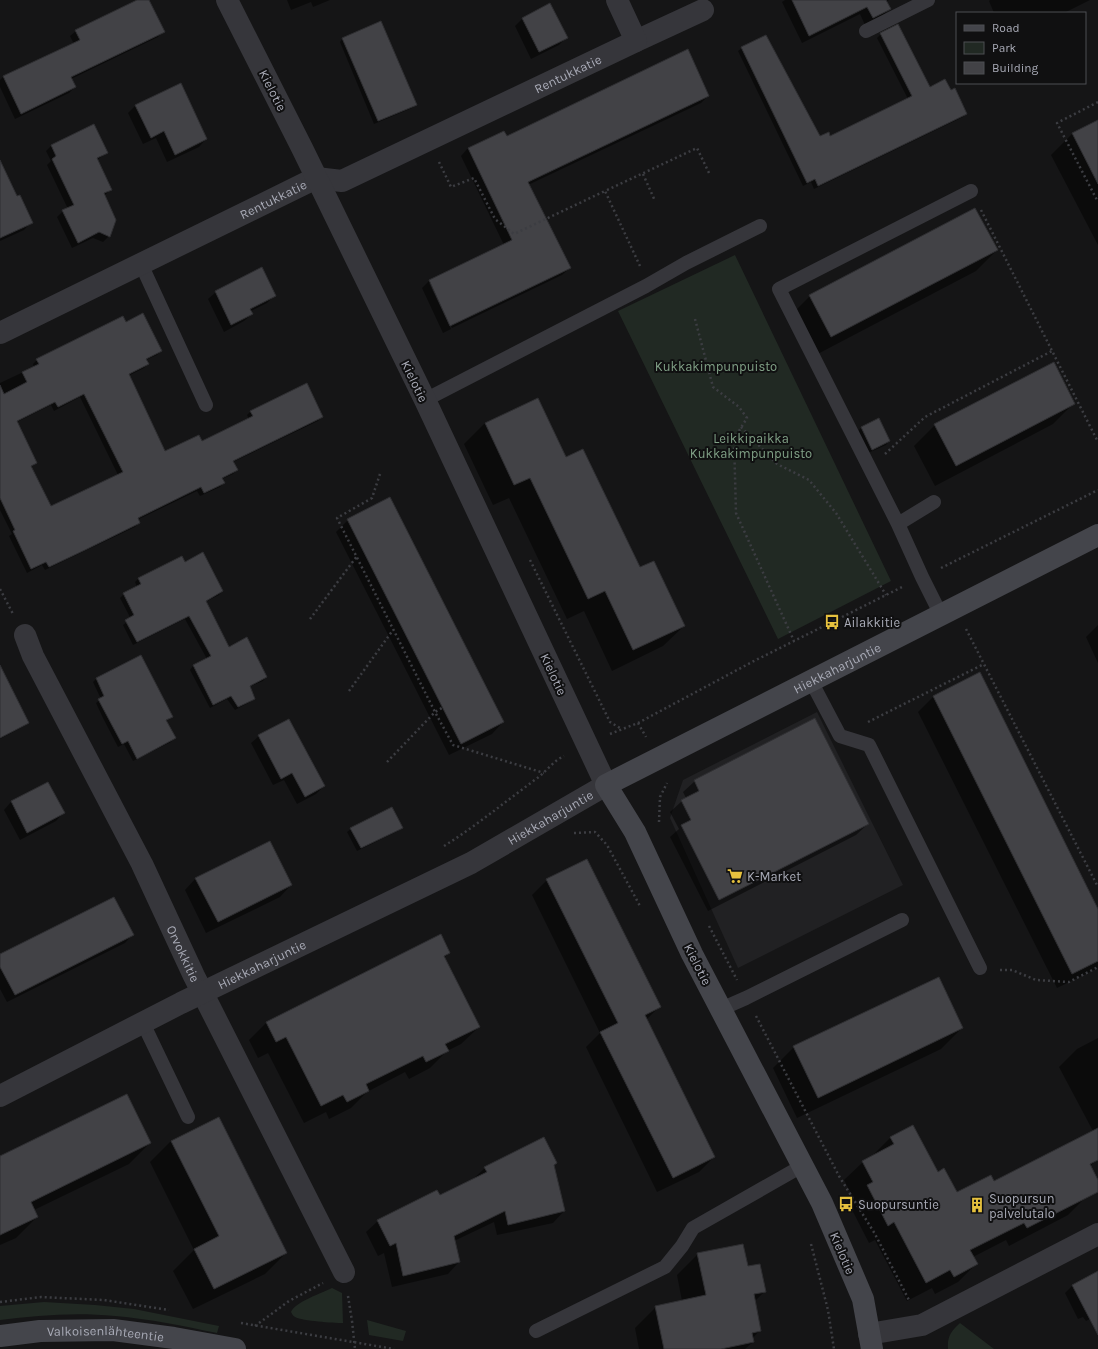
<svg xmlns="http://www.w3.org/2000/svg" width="1098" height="1349" viewBox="0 0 1098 1349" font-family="Karla,sans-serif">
<rect width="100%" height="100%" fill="#151516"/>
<path fill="#212123" d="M817,712L903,885L738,968L670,818L683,780Z"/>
<path fill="#212923" d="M735,255L891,581L778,639L618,311Z
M332,1288L342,1293L343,1323C333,1323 303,1321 295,1317C292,1315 293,1315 291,1312C295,1302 322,1293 332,1288Z
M44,1302L95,1305L134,1309L219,1326L217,1333C183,1326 150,1319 115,1316C77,1312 38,1315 0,1320V1306Z
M367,1320L406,1331L403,1341L369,1335Z
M960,1323L994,1349H948C947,1337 951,1331 960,1323Z"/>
<path fill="#0007" fill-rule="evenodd" d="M139,0H148L163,31L158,37L71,79L75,87L69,93L15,119L0,87V80L3,77L74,44L70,36L76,31Z
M287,0H330L313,7L311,2L291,10Z
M785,0H889L886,2L890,9L882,16L865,25L860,14L802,43L782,2Z
M990,0H1090L1064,13H994L989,1Z
M550,5L567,37L559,45L531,59L515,26L522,19Z
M881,34L930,88L966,113L963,117L814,189L811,182L803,186L738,51L742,48L820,138L830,137L908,99L877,38Z
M343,38L415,105L412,108L374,124L340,42Z
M708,96L701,103L528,185L570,268L562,275L452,328L431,283H429L451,329L443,333L422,288L429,281L504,245L461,156L468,148L506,138Z
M136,105L206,139L199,147L167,162L156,138L143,144L128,113Z
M1098,121V245L1051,155L1072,134Z
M51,146L106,153L97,160L111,189L105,195L109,236L103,242L93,238L72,248L57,217L63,211L68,209L47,165L51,161L46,151Z
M0,188L31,222L24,230L0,241Z
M997,250L976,271L810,358L789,317L810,296Z
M216,292L275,295L267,303L251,311L252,314L244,321L224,332L208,299Z
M126,323L161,351L157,355L146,360L148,364L144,368L128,376L165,452L202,442L249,419L247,415L251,411L322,417L318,421L233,462L237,470L233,474L222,479L224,483L220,487L200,496L197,491L137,520L139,523L135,527L45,570L42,565L27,573L9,536L12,534L0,510V383L34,367L33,364L37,360ZM80,397L118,475L50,507L31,467L36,463L17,422L51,405L54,411Z
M1074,403L1053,424L935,486L914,446L935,425Z
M879,419L889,441L886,445L868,453L858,431L861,428Z
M485,423L565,458L639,569L684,626L663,646L612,671L584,611L567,619L509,498L493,505L464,444Z
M390,499L503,722L492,734L449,755L336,532L348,520Z
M182,558L185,563L222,591L219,595L205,602L228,648L266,677L263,681L249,687L254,698L250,702L235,710L227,699L210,708L190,670L193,666L207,659L185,619L133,645L123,625L131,619L120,598L124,594L137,587L135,582L138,579Z
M1098,625V663L1086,637Z
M140,656L171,716L166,721L174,738L171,742L133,761L124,744L118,747L103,718L96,703L101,699L93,682L96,679Z
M979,674L1098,911V968L1057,988L918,712L933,697Z
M0,685L28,723L24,726L0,739Z
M259,736L324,786L316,794L297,804L284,780L273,785L251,743Z
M695,781L868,824L856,835L708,911L670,837L679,829L670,812L682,801L686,798L683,792Z
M48,783L63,813L56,821L20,840L4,810L11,802Z
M401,827L398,831L357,851L347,832L351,829Z
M196,878L291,885L280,897L206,933L185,890Z
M547,880L659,1007L646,1020L714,1157L699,1172L657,1192L586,1047L600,1033L532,895Z
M132,935L125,943L7,1002L0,989V955Z
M440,935L449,953L444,958L479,1027L461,1044L447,1051L430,1068L409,1079L405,1072L367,1092L351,1108L329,1119L326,1112L304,1123L268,1053L258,1058L249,1040L266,1023Z
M962,1028L941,1049L797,1118L773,1068L794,1047Z
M1098,1038V1159L1079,1176L1086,1197L1068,1215L1009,1246L1006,1240L973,1257L976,1264L958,1282L935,1294L932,1288L907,1301L875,1240L869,1243L849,1204L854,1199L844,1180L863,1162L872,1156L891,1137L937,1173L956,1194L994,1182L1093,1131L1059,1067L1077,1049Z
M171,1141L286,1253L265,1274L193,1309L173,1271L194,1250L150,1162Z
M150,1143L129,1164L34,1210L37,1217L16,1238L0,1245V1157Z
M556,1163L554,1165L564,1211L553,1223L497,1235L494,1222L454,1241L459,1262L448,1274L392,1287L384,1253L378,1256L366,1232L378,1221L439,1197L473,1179L485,1168Z
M698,1254L747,1267L764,1292L754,1302L760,1330L752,1339L753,1342L745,1349H639L635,1328L656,1307L682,1301L677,1275Z
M1098,1272V1315L1086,1321L1083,1317L1078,1319L1065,1293L1072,1286Z"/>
<path fill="#424246" stroke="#2f2f32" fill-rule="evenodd" d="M137,0H149L165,32L71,77L76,87L21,114L3,76L80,40L75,30Z
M792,0H886L891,9L873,18L867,7L809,36Z
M550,3L568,38L539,52L522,18Z
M381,21L417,105L378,121L342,38Z
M898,24L930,87L945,79L951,90L955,88L967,114L818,186L815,179L807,183L741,47L766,35L820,136L829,132L830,136L912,96L880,33Z
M688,49L709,96L528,182L571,268L450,326L429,280L512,240L468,148L504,131L507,136Z
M181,83L207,139L175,155L164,131L151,138L135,105Z
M1098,120V184L1072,133Z
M94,124L108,153L97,158L112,190L104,193L116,220L110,237L99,232L78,243L62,210L74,205L52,159L56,156L51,145Z
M0,160L17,196L20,195L33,223L0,238Z
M975,208L998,250L831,337L809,295Z
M262,267L276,296L250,309L253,314L231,325L215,291Z
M143,313L162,351L146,359L149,364L129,374L165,451L199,435L202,441L253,416L250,411L307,383L323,417L233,461L238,470L222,478L225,483L204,493L201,487L138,518L140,523L85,550L49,567L46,562L31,569L13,531L15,530L0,498V385L4,394L27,382L22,372L39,364L36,359L123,316L126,322ZM84,394L123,472L51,506L31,466L37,463L17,421L55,402L58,407Z
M1054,362L1075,404L956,466L934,424Z
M538,398L566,457L583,449L640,567L654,561L685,626L633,650L605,591L588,599L530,478L514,485L485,423Z
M879,418L890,441L872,450L861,427Z
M390,497L504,722L461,744L347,519Z
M203,552L223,591L206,601L229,647L247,637L267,677L250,686L255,699L238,707L231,696L213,705L193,665L211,656L189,616L137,642L125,620L134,615L123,593L141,584L138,578L182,556L185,562Z
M141,655L173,717L166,720L176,738L137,759L128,741L122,744L98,699L104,696L96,678Z
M0,665L29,723L0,738Z
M980,672L1098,909V961L1072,974L933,696Z
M815,718L869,824L719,900L681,825L691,820L681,800L699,791L694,780Z
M289,719L325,786L305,797L292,773L281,779L258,735Z
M48,782L65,813L27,833L11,801Z
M392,807L403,828L361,848L350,828Z
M270,841L292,885L218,922L195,878Z
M587,859L661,1007L645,1015L715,1157L673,1178L600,1032L618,1023L546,879Z
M114,897L134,935L15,995L0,967V954Z
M441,934L450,953L444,956L480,1027L445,1044L449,1051L426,1062L423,1056L366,1084L369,1091L347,1102L343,1095L321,1106L286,1037L276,1042L266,1022Z
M939,977L963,1028L818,1098L793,1046Z
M127,1094L151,1143L31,1202L38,1217L0,1235V1156Z
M219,1117L287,1253L214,1289L194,1249L219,1236L171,1141Z
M913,1125L938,1172L944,1168L957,1192L991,1175L994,1181L1098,1128V1160L1090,1164L1098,1180V1192L1027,1228L1024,1223L970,1250L978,1264L954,1277L950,1270L926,1283L894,1222L888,1226L867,1185L873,1182L862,1161L894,1144L890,1137Z
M544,1137L557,1163L554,1165L565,1211L508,1225L505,1211L454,1236L460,1262L403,1276L396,1243L390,1246L377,1220L437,1190L440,1195L487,1172L484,1167Z
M743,1244L748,1266L760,1264L766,1292L754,1294L761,1331L752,1333L754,1342L721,1349H664L655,1306L706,1295L697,1253Z
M1098,1271V1335L1072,1285Z"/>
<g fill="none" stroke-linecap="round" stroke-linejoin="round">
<path stroke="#3c3d42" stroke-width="2.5" stroke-dasharray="2 3" stroke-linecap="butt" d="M1098,102L1057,123L1098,202
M439,162L451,187L474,178L495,219L514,234L605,191
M643,174L655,201
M981,210L1098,442
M640,266L605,191L697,148L710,175
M695,319L713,387L739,407L747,418L734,439L736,513L794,641
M741,427L777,464L809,480L836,513L886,595
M885,454L925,417L1052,351
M380,474L372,498L337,518L435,712L453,745L544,773
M530,560L610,722L620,728
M941,568L1098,490
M0,589L13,614
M310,619L357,556
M966,629L1098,887
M349,691L393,630
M868,722L984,664
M638,723L646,737
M610,734L638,723L752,662L904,586
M387,762L435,712L442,708
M659,822L660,797L667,783
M574,833L595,832L607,845L640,906
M444,846C476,826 505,802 536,779C546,772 553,761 564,756
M709,926L737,980
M1000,970H1012L1036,980L1069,982L1098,967
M756,1016L839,1176L875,1234L910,1302
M811,1244L828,1310L834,1349
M348,1296L352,1321
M0,1302L41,1297L104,1300L169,1310
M241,1323L394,1349
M255,1326L289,1301L323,1283"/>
<path stroke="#36363b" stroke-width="14" d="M866,31L928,0
M141,264L206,405
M425,400L646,286L686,263L760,226
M898,524L934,502
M941,615L922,577L898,524L779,289L971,191
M811,681L840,736L869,745L980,968
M721,1009L746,998L902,920
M143,1023L188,1117
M536,1331L665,1267L682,1246L693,1228L802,1166"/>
<g stroke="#36363b" stroke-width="22">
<path d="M636,41L703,10"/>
<path id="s1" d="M0,333L316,178L342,181L636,41L617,0"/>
<path id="s2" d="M25,635L33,656L142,864L194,976L344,1272"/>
<path id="s3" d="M0,1096L181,1003L471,863L606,785L425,400L302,148L227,0"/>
<path d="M869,1334L922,1325L1098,1234"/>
</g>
<g stroke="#44454b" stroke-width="22">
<path id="s4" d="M0,1336L40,1331L113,1330L174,1338L235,1349"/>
<path id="s5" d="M872,1349L863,1299L822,1203L692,954L635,832L606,785L1098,535"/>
</g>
<path stroke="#3c3d42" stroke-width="2.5" stroke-dasharray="2 3" stroke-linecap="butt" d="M352,1321L355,1349"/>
</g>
<defs>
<symbol id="bus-bare" viewBox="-9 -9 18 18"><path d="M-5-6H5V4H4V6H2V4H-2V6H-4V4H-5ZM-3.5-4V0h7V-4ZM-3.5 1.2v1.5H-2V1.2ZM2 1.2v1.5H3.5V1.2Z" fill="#e6c13e" stroke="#101011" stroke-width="2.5" paint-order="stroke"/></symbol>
<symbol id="supermarket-bare" viewBox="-9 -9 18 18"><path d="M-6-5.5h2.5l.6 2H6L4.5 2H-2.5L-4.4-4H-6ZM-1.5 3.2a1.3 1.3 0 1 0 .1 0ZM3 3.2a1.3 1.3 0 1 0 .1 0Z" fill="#e6c13e" stroke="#101011" stroke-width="2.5" paint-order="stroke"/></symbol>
<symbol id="building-bare" viewBox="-9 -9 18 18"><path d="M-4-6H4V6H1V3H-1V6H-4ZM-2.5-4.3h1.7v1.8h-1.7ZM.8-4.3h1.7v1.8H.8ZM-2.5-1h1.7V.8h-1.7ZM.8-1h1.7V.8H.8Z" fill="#e6c13e" stroke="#101011" stroke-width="2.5" paint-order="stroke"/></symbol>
</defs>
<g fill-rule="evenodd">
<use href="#bus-bare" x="821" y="611" width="22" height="22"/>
<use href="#supermarket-bare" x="724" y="865" width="22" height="22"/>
<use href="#bus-bare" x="835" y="1193" width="22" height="22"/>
<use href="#building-bare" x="966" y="1194" width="22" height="22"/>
</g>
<g text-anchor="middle" stroke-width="4" stroke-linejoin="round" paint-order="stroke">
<g font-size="13" fill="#a8aab6" stroke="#101011">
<text dy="5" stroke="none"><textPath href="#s1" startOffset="628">Rentukkatie</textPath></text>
<text transform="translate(273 90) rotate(63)" y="5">Kielotie</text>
<text dy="5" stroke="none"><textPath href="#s1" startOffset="304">Rentukkatie</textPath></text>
<text transform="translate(415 381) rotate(64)" y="5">Kielotie</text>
<text dy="5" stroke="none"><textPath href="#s5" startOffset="885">Hiekkaharjuntie</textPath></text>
<text transform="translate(554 674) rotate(65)" y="5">Kielotie</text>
<text dy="5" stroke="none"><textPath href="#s3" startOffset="617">Hiekkaharjuntie</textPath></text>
<text dy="5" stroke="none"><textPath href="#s2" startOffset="356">Orvokkitie</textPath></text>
<text transform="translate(698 964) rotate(63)" y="5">Kielotie</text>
<text dy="5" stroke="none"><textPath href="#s3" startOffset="293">Hiekkaharjuntie</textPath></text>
<text transform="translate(843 1253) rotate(67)" y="5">Kielotie</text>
<text dy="5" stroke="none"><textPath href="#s4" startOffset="106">Valkoisenlähteentie</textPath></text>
</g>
<g font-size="13" fill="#80a086" stroke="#101011">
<text x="716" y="371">Kukkakimpunpuisto</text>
<text x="751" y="443">Leikkipaikka<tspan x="751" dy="15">Kukkakimpunpuisto</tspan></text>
</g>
<g font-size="13" fill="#a8aab6" stroke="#101011" text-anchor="start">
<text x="844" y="627">Ailakkitie</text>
<text x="747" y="881">K-Market</text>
<text x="989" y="1203">Suopursun<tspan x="989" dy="15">palvelutalo</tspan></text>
<text x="858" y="1209">Suopursuntie</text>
</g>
</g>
<rect x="956" y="12" width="130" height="72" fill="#101011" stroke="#4d4e53"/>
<rect x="964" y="25" width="20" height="6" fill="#44454b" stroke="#4d4e53"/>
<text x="992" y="32" font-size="12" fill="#a8aab6">Road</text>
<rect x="964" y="42" width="20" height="12" fill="#212923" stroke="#4d4e53"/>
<text x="992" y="52" font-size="12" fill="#a8aab6">Park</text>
<rect x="964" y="62" width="20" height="12" fill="#424246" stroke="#4d4e53"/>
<text x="992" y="72" font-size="12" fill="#a8aab6">Building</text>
</svg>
